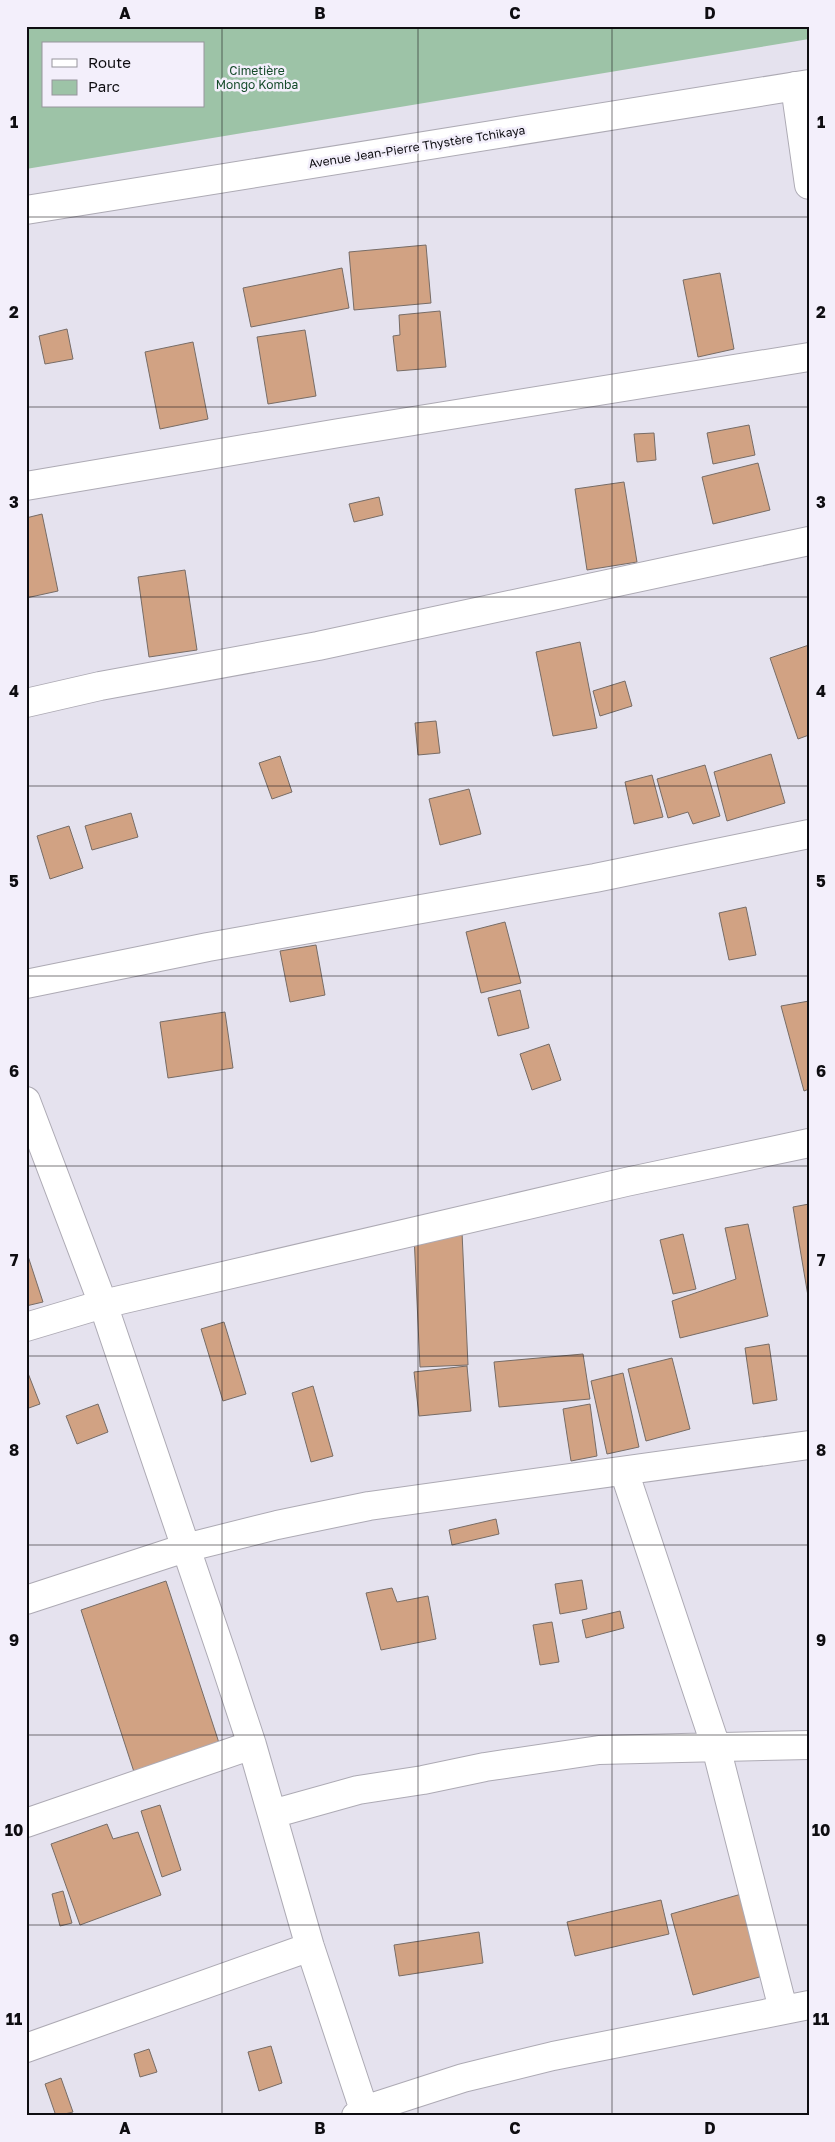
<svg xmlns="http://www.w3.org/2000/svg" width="835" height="2142" viewBox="0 0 835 2142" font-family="'Golos Text',sans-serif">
<rect width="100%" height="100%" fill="#e5e2ee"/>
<path fill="#9dc3a7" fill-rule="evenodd" d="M26,26H809V39L26,169ZM44,44H204V106H44Z"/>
<path fill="#d1a283" stroke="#776c66" d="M426,245L431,303L354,310L349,252Z
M342,268L349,308L251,327L243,288Z
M720,273L734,349L698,357L683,280Z
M440,311L446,367L397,371L393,336L400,335L399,315Z
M67,329L73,359L45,364L39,336Z
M305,330L316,396L268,404L257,337Z
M193,342L208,419L160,429L145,352Z
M749,425L755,455L713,464L707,433Z
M654,433L656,460L637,462L634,434Z
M758,463L770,510L713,524L702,477Z
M624,482L637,562L587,570L575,489Z
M379,497L383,515L354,522L349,504Z
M42,514L58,591L26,598V518Z
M185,570L197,650L149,657L138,577Z
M580,642L597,728L553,736L536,652Z
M809,645V735L798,739L770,658Z
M625,681L632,706L600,716L593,691Z
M436,721L440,753L418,755L415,723Z
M771,754L785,803L727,821L714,772Z
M280,756L292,792L272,799L259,763Z
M705,765L720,816L693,824L688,812L668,818L657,779Z
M652,775L663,817L634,824L625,782Z
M469,789L481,834L440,845L429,799Z
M131,813L138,837L92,850L85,826Z
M69,826L83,868L50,879L37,836Z
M746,907L756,955L729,960L719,913Z
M505,922L521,983L481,993L466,932Z
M316,945L325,995L290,1002L280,951Z
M520,990L529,1028L498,1036L488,998Z
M809,1001V1089L804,1091L781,1006Z
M225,1012L233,1068L168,1078L160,1022Z
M549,1044L561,1080L532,1090L520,1054Z
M809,1204V1296H808L793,1207Z
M748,1224L768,1316L680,1338L672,1301L736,1279L725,1228Z
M462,1232L468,1365L420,1367L414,1235Z
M683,1234L696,1289L673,1294L660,1240Z
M26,1250L43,1302L26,1306Z
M224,1322L246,1394L223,1401L201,1329Z
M769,1344L777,1400L753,1404L745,1348Z
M583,1354L590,1399L499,1407L494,1362Z
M672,1358L690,1429L646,1441L628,1369Z
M467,1366L471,1411L419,1416L414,1372Z
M26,1368L40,1404L26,1409Z
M623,1373L639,1447L607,1454L591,1381Z
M313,1386L333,1456L311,1462L292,1393Z
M98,1404L108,1432L77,1444L66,1416Z
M590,1404L597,1456L571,1461L563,1409Z
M496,1519L499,1534L452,1545L449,1530Z
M582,1580L587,1609L560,1614L555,1584Z
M166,1581L221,1749L136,1778L81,1610Z
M392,1588L397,1602L428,1596L436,1639L381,1650L366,1593Z
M620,1611L624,1628L586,1638L582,1620Z
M552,1622L559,1662L540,1665L533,1625Z
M160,1805L181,1870L162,1877L141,1811Z
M107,1824L113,1839L138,1832L161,1895L80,1925L51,1844Z
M63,1891L72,1923L60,1926L52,1894Z
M745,1893L767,1975L693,1995L671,1914Z
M661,1900L669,1934L575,1956L567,1922Z
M479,1932L483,1963L399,1976L394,1945Z
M271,2046L282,2083L259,2091L248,2052Z
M149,2049L157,2072L140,2077L134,2054Z
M61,2078L73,2112L56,2116L45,2084Z"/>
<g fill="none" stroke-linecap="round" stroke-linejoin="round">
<defs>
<path id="minor" d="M795,86L809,185
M26,486L339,433L809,357
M26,703L100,686L318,646L809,541
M26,984L208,947L595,878L809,834
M26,1101L103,1304L224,1660L252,1745L310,1947L366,2116
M26,1327L103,1304L626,1182L809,1143
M624,1471L716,1747L783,2009
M26,1600L185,1548L277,1525L369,1506L809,1445
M272,1814L358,1790L423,1780L485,1767L599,1750L809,1745
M26,1823L252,1745
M26,2048L310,1947
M356,2116L364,2110L463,2078L553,2056L809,2005"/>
<path id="tertiary" d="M26,210L809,84"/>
</defs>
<use href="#minor" stroke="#adaab4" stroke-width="30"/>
<use href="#tertiary" stroke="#adaab4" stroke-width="30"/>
<use href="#minor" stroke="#fff" stroke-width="28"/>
<use href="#tertiary" stroke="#fff" stroke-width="28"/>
</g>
<path fill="none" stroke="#0e0d11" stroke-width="1" stroke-opacity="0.55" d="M222,26V2116M418,26V2116M612,26V2116M26,217H809M26,407H809M26,597H809M26,786H809M26,976H809M26,1166H809M26,1356H809M26,1545H809M26,1735H809M26,1925H809"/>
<g text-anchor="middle" stroke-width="5" stroke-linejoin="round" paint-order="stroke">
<g font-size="12" fill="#144a29" stroke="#f3effb">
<text x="257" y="75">Cimetière<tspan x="257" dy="14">Mongo Komba</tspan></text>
</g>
<g font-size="12" fill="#0e0d11" stroke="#f3effb">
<text transform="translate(417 147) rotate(-9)" y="4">Avenue Jean-Pierre Thystère Tchikaya</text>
</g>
</g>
<rect width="835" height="2142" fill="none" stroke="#f3effb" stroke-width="55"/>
<rect x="42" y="42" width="162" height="65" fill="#f3effb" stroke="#97959d"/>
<rect x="52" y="59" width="25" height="8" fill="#ffffff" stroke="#97959d"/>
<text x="88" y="68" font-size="15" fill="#0e0d11">Route</text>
<rect x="52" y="80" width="25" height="15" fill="#9dc3a7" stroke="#97959d"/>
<text x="88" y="92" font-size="15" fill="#0e0d11">Parc</text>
<rect x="28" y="28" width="780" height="2086" fill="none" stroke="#0e0d11" stroke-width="2"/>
<g font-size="16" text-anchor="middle" font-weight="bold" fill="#0e0d11">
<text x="125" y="19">A</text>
<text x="320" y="19">B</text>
<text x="515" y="19">C</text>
<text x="710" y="19">D</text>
<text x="14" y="128">1</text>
<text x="821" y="128">1</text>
<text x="14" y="318">2</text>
<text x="821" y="318">2</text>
<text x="14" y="508">3</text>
<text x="821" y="508">3</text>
<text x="14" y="697">4</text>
<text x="821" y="697">4</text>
<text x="14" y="887">5</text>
<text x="821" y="887">5</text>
<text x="14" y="1077">6</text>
<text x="821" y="1077">6</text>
<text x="14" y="1266">7</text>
<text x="821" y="1266">7</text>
<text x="14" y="1456">8</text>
<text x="821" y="1456">8</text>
<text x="14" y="1646">9</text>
<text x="821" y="1646">9</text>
<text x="14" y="1836">10</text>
<text x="821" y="1836">10</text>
<text x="14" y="2025">11</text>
<text x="821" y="2025">11</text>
<text x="125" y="2134">A</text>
<text x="320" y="2134">B</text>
<text x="515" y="2134">C</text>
<text x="710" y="2134">D</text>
</g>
</svg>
